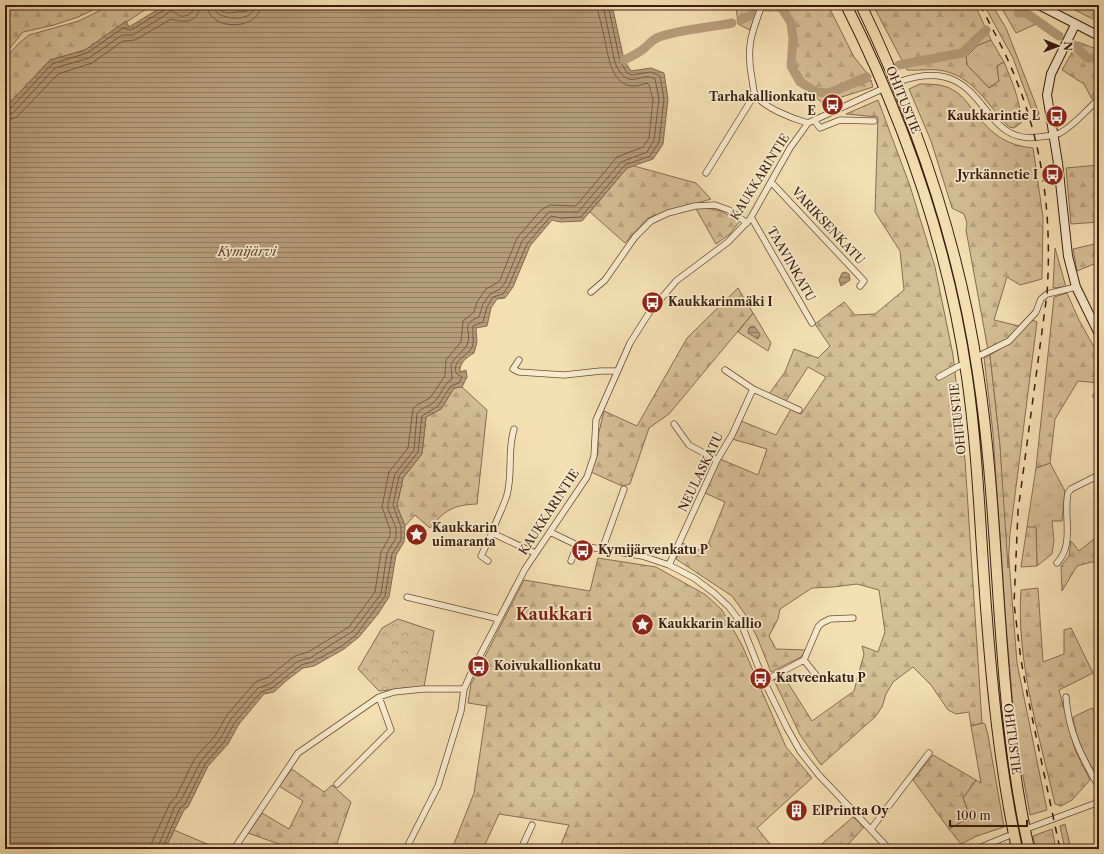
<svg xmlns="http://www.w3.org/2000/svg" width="1104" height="854" viewBox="0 0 1104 854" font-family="'Libre Caslon Text',serif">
<defs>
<pattern id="grass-tufts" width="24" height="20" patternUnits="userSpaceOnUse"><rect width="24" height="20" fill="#d4be96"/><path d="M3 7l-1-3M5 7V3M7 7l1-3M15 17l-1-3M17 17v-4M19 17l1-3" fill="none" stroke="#b7a380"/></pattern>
<pattern id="forest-firs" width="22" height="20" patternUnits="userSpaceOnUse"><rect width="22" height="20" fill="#d4be96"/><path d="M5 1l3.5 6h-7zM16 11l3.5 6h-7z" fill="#b7a380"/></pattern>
<pattern id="park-crowns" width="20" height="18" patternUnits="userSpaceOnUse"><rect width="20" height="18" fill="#d4be96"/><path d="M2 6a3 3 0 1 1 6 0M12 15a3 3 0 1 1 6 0" fill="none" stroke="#b7a380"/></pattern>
<pattern id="water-rules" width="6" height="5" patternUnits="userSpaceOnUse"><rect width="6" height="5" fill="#b59d7b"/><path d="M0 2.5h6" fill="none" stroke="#947f63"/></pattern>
</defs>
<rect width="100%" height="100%" fill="#f3dfb2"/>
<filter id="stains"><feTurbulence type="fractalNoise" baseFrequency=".005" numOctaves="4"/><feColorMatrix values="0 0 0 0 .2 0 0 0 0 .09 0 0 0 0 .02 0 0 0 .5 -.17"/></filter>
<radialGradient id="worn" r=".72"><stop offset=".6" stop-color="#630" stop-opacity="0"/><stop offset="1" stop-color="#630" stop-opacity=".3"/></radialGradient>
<path fill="url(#grass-tufts)" stroke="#886d53" d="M984,5H992L1006,28L1039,113L1036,121L1013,58Z
M1000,5H1015L1036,24L1016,33Z
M991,40L1004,62L997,66L999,81L989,88L967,65L966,57L978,45Z
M1055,248L1066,287L1053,288Z
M753,313L771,343L768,351L738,332Z
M990,355L1000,445L1017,663L1047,810L1030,815L1017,743L1013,706L1006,625L993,433L984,358Z
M1050,463L1065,491L1062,521H1052L1054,540L1052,554L1037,566L1036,528L1027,527L1036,468Z
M1092,708L1099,722V778C1086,760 1076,739 1073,717Z
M982,723L985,724L988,735L1004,827L977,836L961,844L949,829L970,817L963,798L976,780L981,783L971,726Z
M1065,824L1071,849H1065L1060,826Z
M1052,829L1056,849H1036L1033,836Z"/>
<path fill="url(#forest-firs)" stroke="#886d53" d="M38,5H103L78,17L54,25L23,32L5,54V8Z
M111,5H152L85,50L50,60L5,108V59L18,44L29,35L79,21Z
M736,5H759L750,30L738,24Z
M782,5H828L854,57L867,73L827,90L816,88L804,80L794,64L797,38L793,21Z
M873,5H975L991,40L978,45L966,57L967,65L989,88L999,81L997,66L1004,62C1012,82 1021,101 1021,123L1014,128L1009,127C988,106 975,78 944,71C932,68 920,71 907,70Z
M1065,5H1099V22Z
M1078,42L1099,50V94L1092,99L1084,84L1062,70Z
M871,80L873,87L823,103L812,95H834Z
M920,84C931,84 944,84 953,90C961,94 967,102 972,109C990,132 1003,145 1033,148L1043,217L1042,279L1020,285L1007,277L994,320L1019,326L1007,340L988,350L966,230L967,223L964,214L952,208L931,141L909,89Z
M878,100L910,186L935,267L953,355L965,460L982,723L971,726L969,712L956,714L948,710L931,685L913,667L893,682L886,694L882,707L875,717L821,765L800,735L774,680L783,675L812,721L854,691L864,654L862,646L878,652L885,632L879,590L857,584L833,587L812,588L780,609L778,619L769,636L776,649L806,650L801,657L771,672L757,637L745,614L732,596L676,559L682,543L705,552L725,502L705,493L720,459L758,475L767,449L732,439L741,421L776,435L791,409L801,414L826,377L808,367L786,401L769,394L785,372L794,349L818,358L830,346L815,324L844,302L855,315L875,314L904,290L900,251L875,212L878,117L846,114Z
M1099,165V222L1071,224L1066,168Z
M634,166L696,183L711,199L648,218L625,243L590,212L627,168Z
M705,208L721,211L739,222L730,234L716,244L696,209Z
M1099,243V262L1077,271L1073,249Z
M738,288L753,313L669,414L649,428L630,484L622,486L591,472L598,453V436L604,411L637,426L687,338Z
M1067,293L1079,320L1099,356V383L1078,381L1055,419L1050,463L1036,468L1054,297Z
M1032,320L1037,322L1010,534L1008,568L1000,445L990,355L1012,341Z
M462,387L487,410L477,504C453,505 445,510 430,528L415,515L405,526L397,506L403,478L422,454L426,417L441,409L454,388Z
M1027,527H1036L1037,566L1021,567Z
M1099,535V563L1091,562L1077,566L1062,591L1061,566L1069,556L1071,541L1079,551Z
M598,558L656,567L706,595L722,610L742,645L786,747L812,778L757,828L774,849H559L569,825L499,814L483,849H452L474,793L487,706L468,703L471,684L524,580L590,591Z
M1038,588L1043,662L1064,654V630L1071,628L1093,673L1059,690L1075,750L1090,780L1072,800L1061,806L1055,804C1039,735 1016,661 1021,590Z
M933,755L976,780L963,798L970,817L949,829L913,780Z
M292,769L324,792L332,785L351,802L335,849H327L321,845L319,849H293L248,833L262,813L289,829L303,801L279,786Z
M853,817L864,827L844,849H816Z
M174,830L219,849H165Z"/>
<path fill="url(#park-crowns)" stroke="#886d53" d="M398,619L434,631L424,687L379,691L358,669L382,628Z"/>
<path fill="url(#water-rules)" stroke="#856950" d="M165,5C171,5 177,7 183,7C199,8 211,0 227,9L252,5H612L624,60L631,71L651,68L664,73L668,99L663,144L653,159L627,168L582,221L560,222L552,220L530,246L513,287L505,298L497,299L491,308L487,326L476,328L477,342L474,353C467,357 459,363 460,372L466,370L467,377L462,387L454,388L441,409L426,417L422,454L403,478L397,506L405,526L404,542L396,555L389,597L378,614L359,637L344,649L314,666L303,668L286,681L274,692L264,694L239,724L228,744L208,766L188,807L184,810L165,849H5V108L50,60L85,50L126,21L129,27Z
M845,272L849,274L850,280L841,286L839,280L842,273Z
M754,326L760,334L758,339L748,333L749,328Z"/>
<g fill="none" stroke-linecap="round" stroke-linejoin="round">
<path stroke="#785c46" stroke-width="1" d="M207,5C208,32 260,31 261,5
M213,5L217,13C227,20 254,22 255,5
M218,5L220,10L227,13L247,11L250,5
M5,110L10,109L52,64L87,53L123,28L131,30L164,10L166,5
M5,115L13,113L55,68L89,58L122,35H133L167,14L171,10L180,16C188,17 194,13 194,5
M5,121L17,117L58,74L92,63L123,41L135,40L171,19C184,23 199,23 200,5
M151,849L152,842L170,803L176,797L195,758L215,736L227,715L253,685L257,681L267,678L295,656L308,652L349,627L375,592L381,552L390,536V529L382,507L389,472L408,448L413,409L417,405L430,398L445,376L446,360L461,342L463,321L474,312L477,302L486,289L497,283L500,280L517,238L541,210L550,205L576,206L617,157L643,147L649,138L653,100L649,85L647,83C612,97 609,59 604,36C602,25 598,15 597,5
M157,849L175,806L181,800L201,761L220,739L231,719L258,688L270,684L298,661L310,658L353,631L381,594L387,553L396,538V528L388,509V504L395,474L414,450L417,414C421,407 430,407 435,401C442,394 443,384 452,379L451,365C454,357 463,352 467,345C473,331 459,325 479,317L483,304L490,294L500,289L505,283L522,241L549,212H578L621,162L647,152L654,140L659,99L655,79C640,70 629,94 615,63L603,5
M162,849L180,808L185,804L205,764L224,742L235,722L261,692L272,688L301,665L312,662L342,646L356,635L385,596L392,554L401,540V527L393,505L399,476L418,452L422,416L438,406L451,386L459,383L462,377L456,373C453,359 465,358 471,349C475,343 472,333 473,326L483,322L487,307L493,297L503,294L509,285L527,244L551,216L561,218L581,217L625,165L650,156L659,142L664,99L660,76L651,72L632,75L627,73L620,61L608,5"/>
<path stroke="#b59d7b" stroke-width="9" d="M766,7H779L783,10L791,23L793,39L791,66L800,82L816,92L829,93L867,77
M1018,13H1026L1059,36
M741,20L753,14
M1074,45L1087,58H1099
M624,60C630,57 637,54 642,50C649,45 651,40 659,37C683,29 707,28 732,23
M899,65L962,53L986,30"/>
<defs>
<path id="street" d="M762,5C751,34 746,48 752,79C753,83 753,91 755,94C763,108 794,119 808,123
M901,81C989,52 976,147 1039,137C1045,136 1054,136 1060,133C1075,125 1086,110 1099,99
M814,120L820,128L840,120L874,121
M706,173L755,94
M771,182L864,281L860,286
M751,217L812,323
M591,292L605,280L635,237L651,221L668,213L695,206L715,205L729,210L747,223
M981,355L1009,341L1036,312L1041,299L1047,294L1076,287
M519,360L513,369L519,372L564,375L601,371H617
M725,370L753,389L799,410
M939,377L959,366
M1096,396L1099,394
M674,424L689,445L717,460
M514,429C507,452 513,472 507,495C503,508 496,520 492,533L535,553
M550,532L577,545L642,556L669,565L694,578L714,593L729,607L741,623L764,681L787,728L800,751L818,774L889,849
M602,550L624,489
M488,561L481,556L492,533
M571,561L577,545
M1057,563C1075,544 1063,516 1068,493L1071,489L1099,475
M669,565L717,460L732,435L753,389
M407,597L499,619
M804,660L819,679
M764,681L804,660L818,627L822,623L830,619L853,618
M1066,697C1068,731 1082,758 1099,787
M337,784L391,730L379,697
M1029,828L1099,802
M871,829L929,753
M234,849L298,753L379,697L394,692L423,689H464
M406,849L438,786L461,711L464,689L473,669L525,569L587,477L594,456L596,420L630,343L649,313L676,281L728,242L750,219L790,148L808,123L880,90
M521,849L532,825
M976,849L1008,836"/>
<path id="secondary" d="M1039,5L1099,36
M1075,25L1051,74L1047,95L1058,163L1068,256L1076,287L1099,334"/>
<path id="highway" d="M846,5C905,122 948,246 967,377C978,453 980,530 986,607C992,688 1000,769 1017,849
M861,5C917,121 959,245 978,373C1002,531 994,692 1029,849"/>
</defs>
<use href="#street" stroke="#6a4d38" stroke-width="7"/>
<use href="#secondary" stroke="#3c1c10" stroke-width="10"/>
<use href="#highway" stroke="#3c1c10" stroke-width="12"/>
<use href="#street" stroke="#f7eacd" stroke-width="5.5"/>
<use href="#secondary" stroke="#f7eacd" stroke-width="8"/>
<use href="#highway" stroke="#f3dfb2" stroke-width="10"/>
<path stroke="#3c1c10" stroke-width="1.5" stroke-dasharray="7 7" stroke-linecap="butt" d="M980,5C993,30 1007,55 1017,82C1044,150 1052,221 1047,294L1018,511L1014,604L1021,660L1028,698L1060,849"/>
</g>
<defs>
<symbol id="bus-disc" viewBox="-11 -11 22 22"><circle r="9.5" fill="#8f2418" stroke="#f7eacd"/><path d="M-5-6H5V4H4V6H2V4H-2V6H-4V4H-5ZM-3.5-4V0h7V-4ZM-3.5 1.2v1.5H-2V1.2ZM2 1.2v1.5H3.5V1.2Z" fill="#fff"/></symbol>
<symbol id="sight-disc" viewBox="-11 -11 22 22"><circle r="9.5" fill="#8f2418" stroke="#f7eacd"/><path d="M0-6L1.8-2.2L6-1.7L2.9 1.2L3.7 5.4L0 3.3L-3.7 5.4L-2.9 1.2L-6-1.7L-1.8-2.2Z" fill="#fff"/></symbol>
<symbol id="building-disc" viewBox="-11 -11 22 22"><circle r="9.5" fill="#8f2418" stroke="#f7eacd"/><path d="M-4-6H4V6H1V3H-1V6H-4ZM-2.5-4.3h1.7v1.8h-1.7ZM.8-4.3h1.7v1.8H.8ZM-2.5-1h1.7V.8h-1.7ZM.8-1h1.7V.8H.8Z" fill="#fff"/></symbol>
</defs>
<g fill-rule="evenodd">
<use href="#bus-disc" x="820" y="92" width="25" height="25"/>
<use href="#bus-disc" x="1044" y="104" width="25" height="25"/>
<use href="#bus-disc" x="1040" y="162" width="25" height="25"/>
<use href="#bus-disc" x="640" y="290" width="25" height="25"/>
<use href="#sight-disc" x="404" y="522" width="25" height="25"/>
<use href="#bus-disc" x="570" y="538" width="25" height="25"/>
<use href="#sight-disc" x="630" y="612" width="25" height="25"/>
<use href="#bus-disc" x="466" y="654" width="25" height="25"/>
<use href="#bus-disc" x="748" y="666" width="25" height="25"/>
<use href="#building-disc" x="784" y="798" width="25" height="25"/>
</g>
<g text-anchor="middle" stroke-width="3.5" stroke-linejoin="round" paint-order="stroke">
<g font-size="12" font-weight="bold" fill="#3c1c10" stroke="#f7eacd" text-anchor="start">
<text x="816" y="101" text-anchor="end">Tarhakallionkatu<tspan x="816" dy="14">E</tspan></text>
<text x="1040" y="120" text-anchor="end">Kaukkarintie L</text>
<text x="1038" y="179" text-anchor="end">Jyrkännetie I</text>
<text x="668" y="306">Kaukkarinmäki I</text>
<text x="432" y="532">Kaukkarin<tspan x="432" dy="14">uimaranta</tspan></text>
<text x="598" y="554">Kymijärvenkatu P</text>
<text x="658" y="628">Kaukkarin kallio</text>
<text x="494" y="670">Koivukallionkatu</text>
<text x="776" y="682">Katveenkatu P</text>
<text x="812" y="815">ElPrintta Oy</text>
</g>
<g font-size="12" fill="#3c1c10" stroke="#f7eacd">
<text transform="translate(903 100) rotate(68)" y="4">OHITUSTIE</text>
<text transform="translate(760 177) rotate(-58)" y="4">KAUKKARINTIE</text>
<text transform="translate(828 226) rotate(47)" y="4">VARIKSENKATU</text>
<text transform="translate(791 264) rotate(60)" y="4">TAAVINKATU</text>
<text transform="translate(958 419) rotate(-96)" y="4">OHITUSTIE</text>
<text transform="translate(701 472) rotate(-64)" y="4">NEULASKATU</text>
<text transform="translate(549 512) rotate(-57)" y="4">KAUKKARINTIE</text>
<text transform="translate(1012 739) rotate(83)" y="4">OHITUSTIE</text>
</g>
<g font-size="13" font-style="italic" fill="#664935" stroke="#f7eacd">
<text x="247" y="256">Kymijärvi</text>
</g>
<g font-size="16" font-weight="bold" fill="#7a1f14" stroke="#f7eacd">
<text x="554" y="620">Kaukkari</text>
</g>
</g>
<rect width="1104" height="854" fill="none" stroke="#f3dfb2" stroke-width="20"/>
<rect x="6" y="6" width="1092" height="842" fill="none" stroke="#3c1c10" stroke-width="2"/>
<rect x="10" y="10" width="1084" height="834" fill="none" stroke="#3c1c10"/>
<g transform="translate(1058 46) rotate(91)" stroke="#f7eacd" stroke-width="3" paint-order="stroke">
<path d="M0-3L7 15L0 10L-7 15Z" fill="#3c1c10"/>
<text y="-6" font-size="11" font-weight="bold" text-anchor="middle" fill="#3c1c10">N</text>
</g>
<path d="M950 820v6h77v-6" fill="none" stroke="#3c1c10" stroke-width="2"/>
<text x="956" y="820" font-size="12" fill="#3c1c10" stroke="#f7eacd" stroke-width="3" paint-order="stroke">100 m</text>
<rect width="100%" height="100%" filter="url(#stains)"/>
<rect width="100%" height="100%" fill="url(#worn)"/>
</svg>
